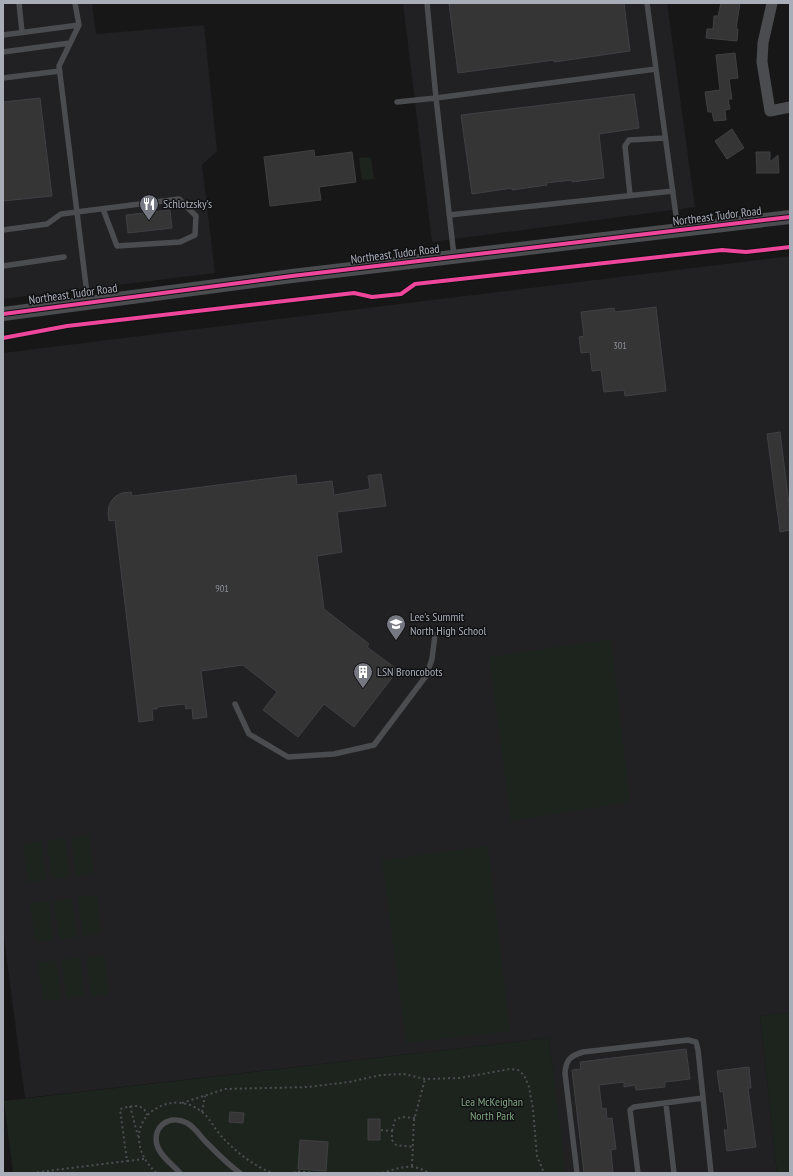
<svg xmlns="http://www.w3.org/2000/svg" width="793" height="1176" viewBox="0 0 793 1176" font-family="'PT Sans Narrow',sans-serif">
<rect width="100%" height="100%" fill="#171717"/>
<path fill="#212123" d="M3,3H92L96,34L204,25L217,151L202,165L215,273L3,299Z
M403,3H667L695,207L432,242Z
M790,256V1013L760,1016L777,1173H565L549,1038L25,1098L3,930V353Z"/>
<path fill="#1d241e" d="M371,157L374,179L362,180L359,158Z
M611,639L630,802L511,821L489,657Z
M89,835L94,874L76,876L71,837Z
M65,838L70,877L52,879L47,841Z
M41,841L46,880L28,882L23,844Z
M488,846L510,1031L406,1043L382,860Z
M97,895L101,934L83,936L78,897Z
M72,898L77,937L59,939L54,901Z
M49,901L53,940L35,942L30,903Z
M104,955L109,994L91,996L86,957Z
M80,957L84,996L66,998L62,960Z
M56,960L61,999L43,1001L38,963Z
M790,1013V1173H777L760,1016Z
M549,1038L566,1173H13L4,1101Z"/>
<path fill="#353536" stroke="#3f4043" d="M455,3H624L630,51L554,62V60L458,73L449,4Z
M721,3H740L736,29H738L737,41L706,38L707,29H713L714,16H718Z
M735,53L738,78L729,79L732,99H728L730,109L725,110L726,120L714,121L712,112H708L705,92L720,90L716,55Z
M634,94L639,128L599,134L604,178L572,182V180L546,183L547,185L512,190V188L472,194L461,115Z
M40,98L52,196L3,201V102Z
M732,129L744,148L727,159L715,141Z
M314,150L315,157L352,152L356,182L319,187L321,200L270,206L264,157Z
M756,152H770V162L778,155L779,173H756L757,172Z
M170,210L172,228L128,233L126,215Z
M656,307L666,391L625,396L624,390L604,392L601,370L592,371L590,352L581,353L579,337L584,336L581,312L614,308L615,312Z
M780,432L790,512V530L780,532L767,434Z
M381,474L386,506L337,512L342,552L317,556L324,609L369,644L367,647L398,670L354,727L324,704L298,737L263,710L277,692L243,665L201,671L207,717L193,719L192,708L186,709L185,704L157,707V709H152L153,720L139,722L115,520L109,521L108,514L109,506L112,500L116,496L122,493L131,492L132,496L296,475L297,485L332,481L334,495L370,489L368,476Z
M686,1049L690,1079L665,1082V1087L636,1090L635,1085L624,1087V1082L599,1085L602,1109L606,1108L607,1119L612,1118L616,1149L611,1150L613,1173H584L572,1070L581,1069L580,1062Z
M749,1067L751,1088H748L756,1147L727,1151L724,1130H728L723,1091L720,1092L717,1071Z
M230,1112L244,1113L243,1123L229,1122Z
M368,1119H380V1140H368Z
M300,1140L328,1142L326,1171L298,1169Z"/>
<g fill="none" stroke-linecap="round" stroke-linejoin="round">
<path stroke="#4d4e52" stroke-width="2" stroke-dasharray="2 3" stroke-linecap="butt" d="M182,1103L225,1089L308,1087L349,1082L381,1075L404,1074L425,1079L460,1078L510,1069L518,1070L524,1075L529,1087L533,1109L537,1156L544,1173
M130,1106L138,1136
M202,1112L205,1096
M381,1130L392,1131V1140L396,1145L413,1147
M392,1131L395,1120L402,1117L415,1118
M144,1159L127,1161L120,1109C131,1106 143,1102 147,1115
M412,1166L414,1120L425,1079
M32,1173L127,1161
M156,1173C146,1162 140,1154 139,1139C138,1129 144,1117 151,1112C166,1100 186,1099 202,1112C210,1118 215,1130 223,1138C236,1152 254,1166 272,1173
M294,1173L296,1171L314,1173
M382,1173C399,1168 413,1162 428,1173"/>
<path stroke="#4b4c50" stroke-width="5.5" d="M19,3L22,32
M75,3L79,25L59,66L88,302
M427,3L436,98L656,69
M647,3L678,230
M3,35L79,25
M3,52L70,43
M3,78L60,71
M397,102L436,98L454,256
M630,195L625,146L629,140L665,138
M449,215L673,191
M3,230L47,224L61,214L179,199L196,216L195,235L180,242L117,246L103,209
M3,266L64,257
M235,704L249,734L288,757L334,754L374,745L426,676L432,659L435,635
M666,1104L674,1173
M180,1173C173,1165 160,1156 157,1145C152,1126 170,1114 187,1123C193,1126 199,1134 204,1140C216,1152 226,1163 240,1173
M577,1173L565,1073C566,1060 570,1056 583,1052L688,1040L696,1042L698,1050L711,1173
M638,1173L630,1110L634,1107L703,1098"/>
<path stroke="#4b4c50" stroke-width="11" d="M772,3L763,43L762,62L770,111L790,107"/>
<path stroke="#4b4c50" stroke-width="14" d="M3,314L292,276L790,217"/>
<defs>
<path id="cycleway" d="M3,314L292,276L790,217
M3,338L67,326L354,293L372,297L401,294L415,284L722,250L746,252L790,247"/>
</defs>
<use href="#cycleway" stroke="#111113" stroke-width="6"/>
<use href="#cycleway" stroke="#ed469a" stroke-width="4"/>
</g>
<defs>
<symbol id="restaurant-pin" viewBox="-11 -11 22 30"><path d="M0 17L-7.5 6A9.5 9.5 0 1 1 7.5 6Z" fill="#757880" stroke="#111113"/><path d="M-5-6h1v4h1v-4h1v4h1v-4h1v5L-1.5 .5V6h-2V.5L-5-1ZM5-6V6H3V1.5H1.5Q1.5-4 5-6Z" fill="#fff"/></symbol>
<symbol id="school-pin" viewBox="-11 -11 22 30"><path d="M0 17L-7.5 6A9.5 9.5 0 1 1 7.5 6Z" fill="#757880" stroke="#111113"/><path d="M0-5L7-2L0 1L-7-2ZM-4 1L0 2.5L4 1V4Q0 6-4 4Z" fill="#fff"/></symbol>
<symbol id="building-pin" viewBox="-11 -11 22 30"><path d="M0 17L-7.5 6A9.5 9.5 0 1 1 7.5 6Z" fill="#757880" stroke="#111113"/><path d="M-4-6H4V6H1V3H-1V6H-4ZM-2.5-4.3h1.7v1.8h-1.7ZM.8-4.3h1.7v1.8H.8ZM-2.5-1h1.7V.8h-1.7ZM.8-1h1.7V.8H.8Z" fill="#fff"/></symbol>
</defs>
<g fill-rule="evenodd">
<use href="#restaurant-pin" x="138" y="193" width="22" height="30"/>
<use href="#school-pin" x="385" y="613" width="22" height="30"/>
<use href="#building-pin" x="352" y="661" width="22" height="30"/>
</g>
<g text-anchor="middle" stroke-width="3" stroke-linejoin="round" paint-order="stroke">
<g font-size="10" fill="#8b8f98">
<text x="620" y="349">301</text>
<text x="222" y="592">901</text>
</g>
<g font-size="12" fill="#a8adb8" stroke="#111113" text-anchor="start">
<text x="163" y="208">Schlotzsky's</text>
<text x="410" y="621">Lee's Summit<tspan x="410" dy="14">North High School</tspan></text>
<text x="377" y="676">LSN Broncobots</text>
</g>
<g font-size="12" fill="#a8adb8" stroke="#111113">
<text transform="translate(717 216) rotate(-7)" y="4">Northeast Tudor Road</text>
<text transform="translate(395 254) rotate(-7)" y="4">Northeast Tudor Road</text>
<text transform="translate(73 294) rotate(-8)" y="4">Northeast Tudor Road</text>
</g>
<g font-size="12" fill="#7fa381" stroke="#111113">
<text x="492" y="1106">Lea McKeighan<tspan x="492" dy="14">North Park</tspan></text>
</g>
</g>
<rect width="793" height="1176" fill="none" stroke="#a8adb8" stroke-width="8"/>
</svg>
